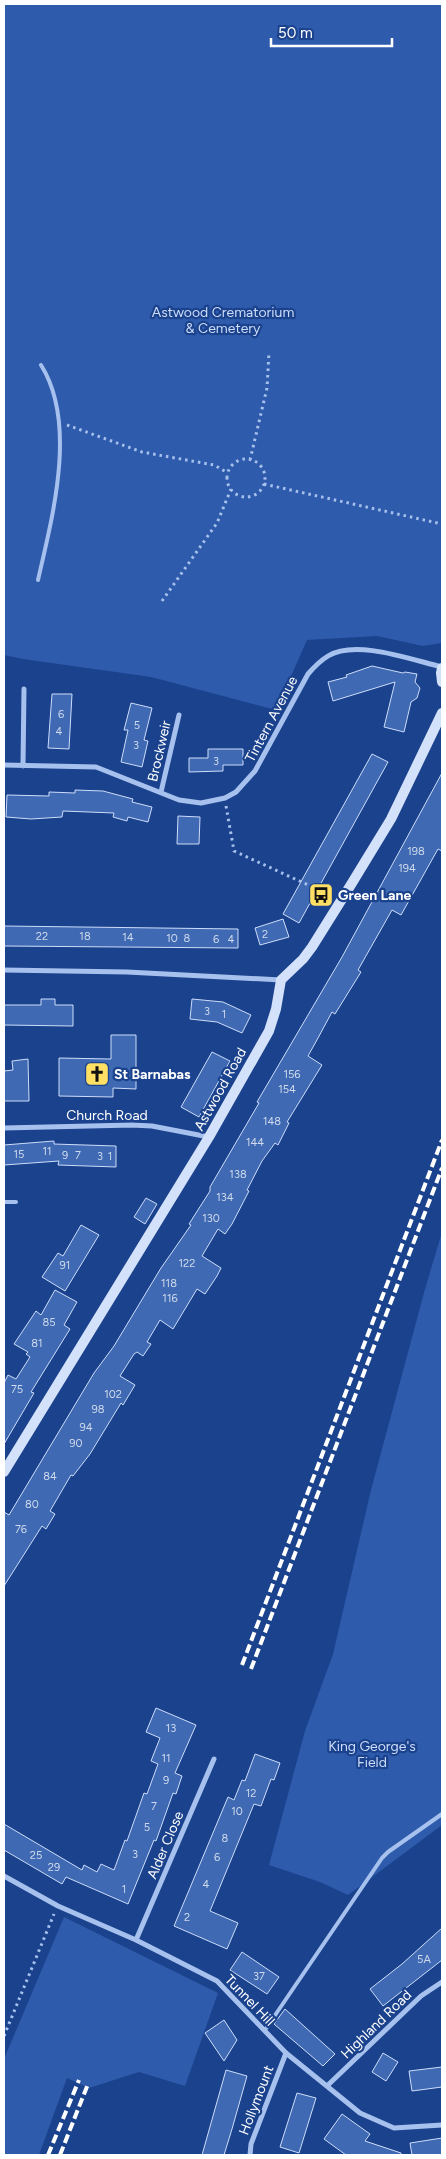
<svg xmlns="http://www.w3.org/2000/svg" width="446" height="2159" viewBox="0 0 446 2159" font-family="Figtree,sans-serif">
<rect width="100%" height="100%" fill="#1b428d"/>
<path fill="#2e5bab" d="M4,4H442V643L423,646L377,636L307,640L276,710L151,677L23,659L4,655Z
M442,1232V1825L348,1895L320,1882L269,1865L305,1731L333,1654L371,1490L425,1289Z
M64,1917L218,1993L185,2086L139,2072L89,2088L67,2078L39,2155H4V2059Z"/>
<path fill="#3f69b3" stroke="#cdddfa" d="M372,666L403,673L405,672L417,674L415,682L420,688L417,698L411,702L404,732L384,727L395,682L333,701L328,682L347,677L346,675Z
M52,694H72L69,749L48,748Z
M131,703L152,708L144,740L148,741L142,767L121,762L128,730H124Z
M208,749H243V765H223V771L189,772V758H208Z
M372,754L388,762L299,923L283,914Z
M442,773V851L438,849L401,915L392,910L358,970L361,972L335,1014L332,1012L318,1038L308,1056L322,1065L287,1122L289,1123L278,1145L275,1143L262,1161L247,1190L249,1191L232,1224L225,1234L218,1229L202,1256L221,1268L217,1276L205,1294L197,1289L173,1329L160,1320L147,1342L151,1344L143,1356L137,1352L134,1354L120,1376L135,1385L123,1405L121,1403L90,1454L73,1476L71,1475L50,1511L55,1514L46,1529L42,1526L4,1586V1512L9,1515L94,1373L114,1346L161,1268L191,1225L189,1224L210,1191V1187L259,1103L257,1102L342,957Z
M75,790L103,791L133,799L132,802L152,807L148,822L128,817L127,821L113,817L114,813L63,811L62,817L31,819L6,817L7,795L49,796V792L75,793Z
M178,816L200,817L199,844H177Z
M283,919L289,937L260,945L255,928Z
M4,926L238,929V948L4,946Z
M41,999H55V1005H73V1026L4,1025V1005H41Z
M192,999L223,1002L251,1015L242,1033L217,1022L190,1019Z
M111,1035H136V1089L113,1088V1097L59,1096V1058L111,1059Z
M212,1052L230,1061L199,1117L181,1107Z
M28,1059L29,1101H4V1071L13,1070L12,1061Z
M54,1141V1144L116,1146V1167L58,1165L59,1161L4,1165V1145Z
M146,1198L157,1204L145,1224L134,1217Z
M81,1225L99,1235L65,1291L42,1277L58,1253L63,1256Z
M55,1290L77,1302L64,1325L70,1329L31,1392L34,1393L4,1444V1383L8,1375L16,1379L30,1357L26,1354L28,1352L14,1344L36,1311L41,1315Z
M156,1708L196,1725L175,1773L182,1776L176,1794L173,1793L156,1841L154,1840L128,1904L66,1877L62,1884L4,1850V1824L82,1870L84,1865L97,1872L101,1864L114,1870L125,1840L127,1841L144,1793L147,1794L158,1764L151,1761L160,1738L146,1732Z
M255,1754L280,1763L274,1780L271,1779L261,1806L254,1804L210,1911L238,1923L227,1949L174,1926L228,1797L234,1800L242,1780L245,1781Z
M442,1928V1960L383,2006L370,1989L402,1964Z
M242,1952L279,1977L267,1994L230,1970Z
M285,2009L335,2054L323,2066L274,2024Z
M224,2020L237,2040L224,2061L205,2033Z
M383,2053L398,2062L386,2081L372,2072Z
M442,2067V2087L412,2091L409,2071Z
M226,2070L247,2076L232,2129L224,2155H202Z
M297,2093L316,2098L299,2153L280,2147Z
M342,2114L370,2134L365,2141L401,2153V2155H346L324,2139Z
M442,2138V2155H412L410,2143Z"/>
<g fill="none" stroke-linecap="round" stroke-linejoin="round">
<path stroke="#a7c1ee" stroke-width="3" stroke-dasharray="2.5 4" stroke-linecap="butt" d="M67,425L142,452L214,465L228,473
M227 478a19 19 0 1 1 38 0a19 19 0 1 1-38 0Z
M250,460L267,388L269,352
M264,484L442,524
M162,601L217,523L231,489
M226,806L234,851L330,895
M4,2036L54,1914"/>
<path stroke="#a7c1ee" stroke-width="4" d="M38,580C52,518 78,424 41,365
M4,1202H16
M265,2030L382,1858L388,1852L442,1814"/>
<path stroke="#a7c1ee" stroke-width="5" d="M4,765L96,767L179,800L201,803L225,798L236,792L255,771L308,674C314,667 320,661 328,656C356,639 412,660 442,667
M23,766L24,689
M161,792L179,715
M4,970L127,972L281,980
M4,1128L132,1125L152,1126L209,1137
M4,1876L58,1906L136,1940L217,1981L286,2053L360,2113L394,2128L442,2125
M136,1940L214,1759
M328,2085L421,1996L442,1982
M250,2155L251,2144L286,2053"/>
<path stroke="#d4e1fa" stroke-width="10" d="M442,668L441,673L442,682
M4,1472L209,1137L269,1031L276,1009L281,980L303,959L312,947L352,883L391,819L442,713"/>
<path stroke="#fff" stroke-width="4" stroke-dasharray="9 4" stroke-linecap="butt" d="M242,1665L442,1140
M251,1669L442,1168
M48,2155L79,2080
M60,2155L88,2084"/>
</g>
<defs>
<symbol id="bus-square" viewBox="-11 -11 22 22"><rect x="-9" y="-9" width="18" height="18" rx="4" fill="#ffe064" stroke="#1b428d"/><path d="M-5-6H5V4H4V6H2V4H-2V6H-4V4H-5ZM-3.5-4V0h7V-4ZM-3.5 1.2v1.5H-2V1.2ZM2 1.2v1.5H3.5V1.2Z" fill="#111"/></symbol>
<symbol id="church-square" viewBox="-11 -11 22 22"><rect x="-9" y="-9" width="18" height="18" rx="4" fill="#ffe064" stroke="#1b428d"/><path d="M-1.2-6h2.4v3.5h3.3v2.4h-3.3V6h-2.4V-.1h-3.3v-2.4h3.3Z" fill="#111"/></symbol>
</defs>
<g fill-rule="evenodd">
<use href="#bus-square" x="307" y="881" width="28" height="28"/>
<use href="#church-square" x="83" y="1060" width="28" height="28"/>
</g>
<g text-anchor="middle" stroke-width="4.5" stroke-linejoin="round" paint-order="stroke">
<g font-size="11" fill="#cfdaec">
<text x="61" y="718">6</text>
<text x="137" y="729">5</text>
<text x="59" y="735">4</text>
<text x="136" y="749">3</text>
<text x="216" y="765">3</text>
<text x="416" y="855">198</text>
<text x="407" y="872">194</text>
<text x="265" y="938">2</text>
<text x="42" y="940">22</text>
<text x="85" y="940">18</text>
<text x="128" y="941">14</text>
<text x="172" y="942">10</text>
<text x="187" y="942">8</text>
<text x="216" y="943">6</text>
<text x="231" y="943">4</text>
<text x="207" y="1015">3</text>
<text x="224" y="1018">1</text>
<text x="292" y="1078">156</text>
<text x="287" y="1093">154</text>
<text x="272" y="1125">148</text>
<text x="255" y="1146">144</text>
<text x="47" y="1155">11</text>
<text x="19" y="1158">15</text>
<text x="65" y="1159">9</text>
<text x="78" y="1159">7</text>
<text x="100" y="1160">3</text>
<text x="110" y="1160">1</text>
<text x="238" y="1178">138</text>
<text x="225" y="1201">134</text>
<text x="211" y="1222">130</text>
<text x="187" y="1267">122</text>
<text x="65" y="1269">91</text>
<text x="169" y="1287">118</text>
<text x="170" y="1302">116</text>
<text x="49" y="1326">85</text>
<text x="37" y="1347">81</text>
<text x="17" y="1393">75</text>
<text x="113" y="1398">102</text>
<text x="98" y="1413">98</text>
<text x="86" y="1431">94</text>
<text x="76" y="1447">90</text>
<text x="50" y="1480">84</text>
<text x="32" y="1508">80</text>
<text x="21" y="1533">76</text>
<text x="171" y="1732">13</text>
<text x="166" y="1762">11</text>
<text x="166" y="1784">9</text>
<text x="251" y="1797">12</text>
<text x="154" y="1810">7</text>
<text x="237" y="1815">10</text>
<text x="147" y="1831">5</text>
<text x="225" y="1842">8</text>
<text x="135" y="1858">3</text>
<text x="36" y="1859">25</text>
<text x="217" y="1861">6</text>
<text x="54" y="1871">29</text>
<text x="206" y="1888">4</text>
<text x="124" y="1893">1</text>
<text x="187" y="1921">2</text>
<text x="424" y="1963">5A</text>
<text x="259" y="1980">37</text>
</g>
<g font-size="14" fill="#cdddfa" stroke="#1b428d">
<text x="223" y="317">Astwood Crematorium<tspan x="223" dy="16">&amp; Cemetery</tspan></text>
<text x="372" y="1751">King George's<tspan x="372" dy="16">Field</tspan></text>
</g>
<g font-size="14" fill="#fff" stroke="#1b428d">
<text transform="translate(271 719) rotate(-62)" y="5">Tintern Avenue</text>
<text transform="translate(159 751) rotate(-77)" y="5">Brockweir</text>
<text transform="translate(220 1089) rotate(-61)" y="5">Astwood Road</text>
<text x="107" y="1120">Church Road</text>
<text transform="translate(165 1845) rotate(-67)" y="5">Alder Close</text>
<text transform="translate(250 2000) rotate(46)" y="5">Tunnel Hill</text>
<text transform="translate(376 2024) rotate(-44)" y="5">Highland Road</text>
<text transform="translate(256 2100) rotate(-69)" y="5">Hollymount</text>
</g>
<g font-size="14" font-weight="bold" fill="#fff" stroke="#1b428d" text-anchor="start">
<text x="338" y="900">Green Lane</text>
<text x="114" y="1079">St Barnabas</text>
</g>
</g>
<rect width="446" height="2159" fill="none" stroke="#ffffff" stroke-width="10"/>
<path d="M271 38v8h121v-8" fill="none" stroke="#ffffff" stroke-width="2.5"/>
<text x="278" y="38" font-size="15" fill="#ffffff" stroke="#1b428d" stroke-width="4" paint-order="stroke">50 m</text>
</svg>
